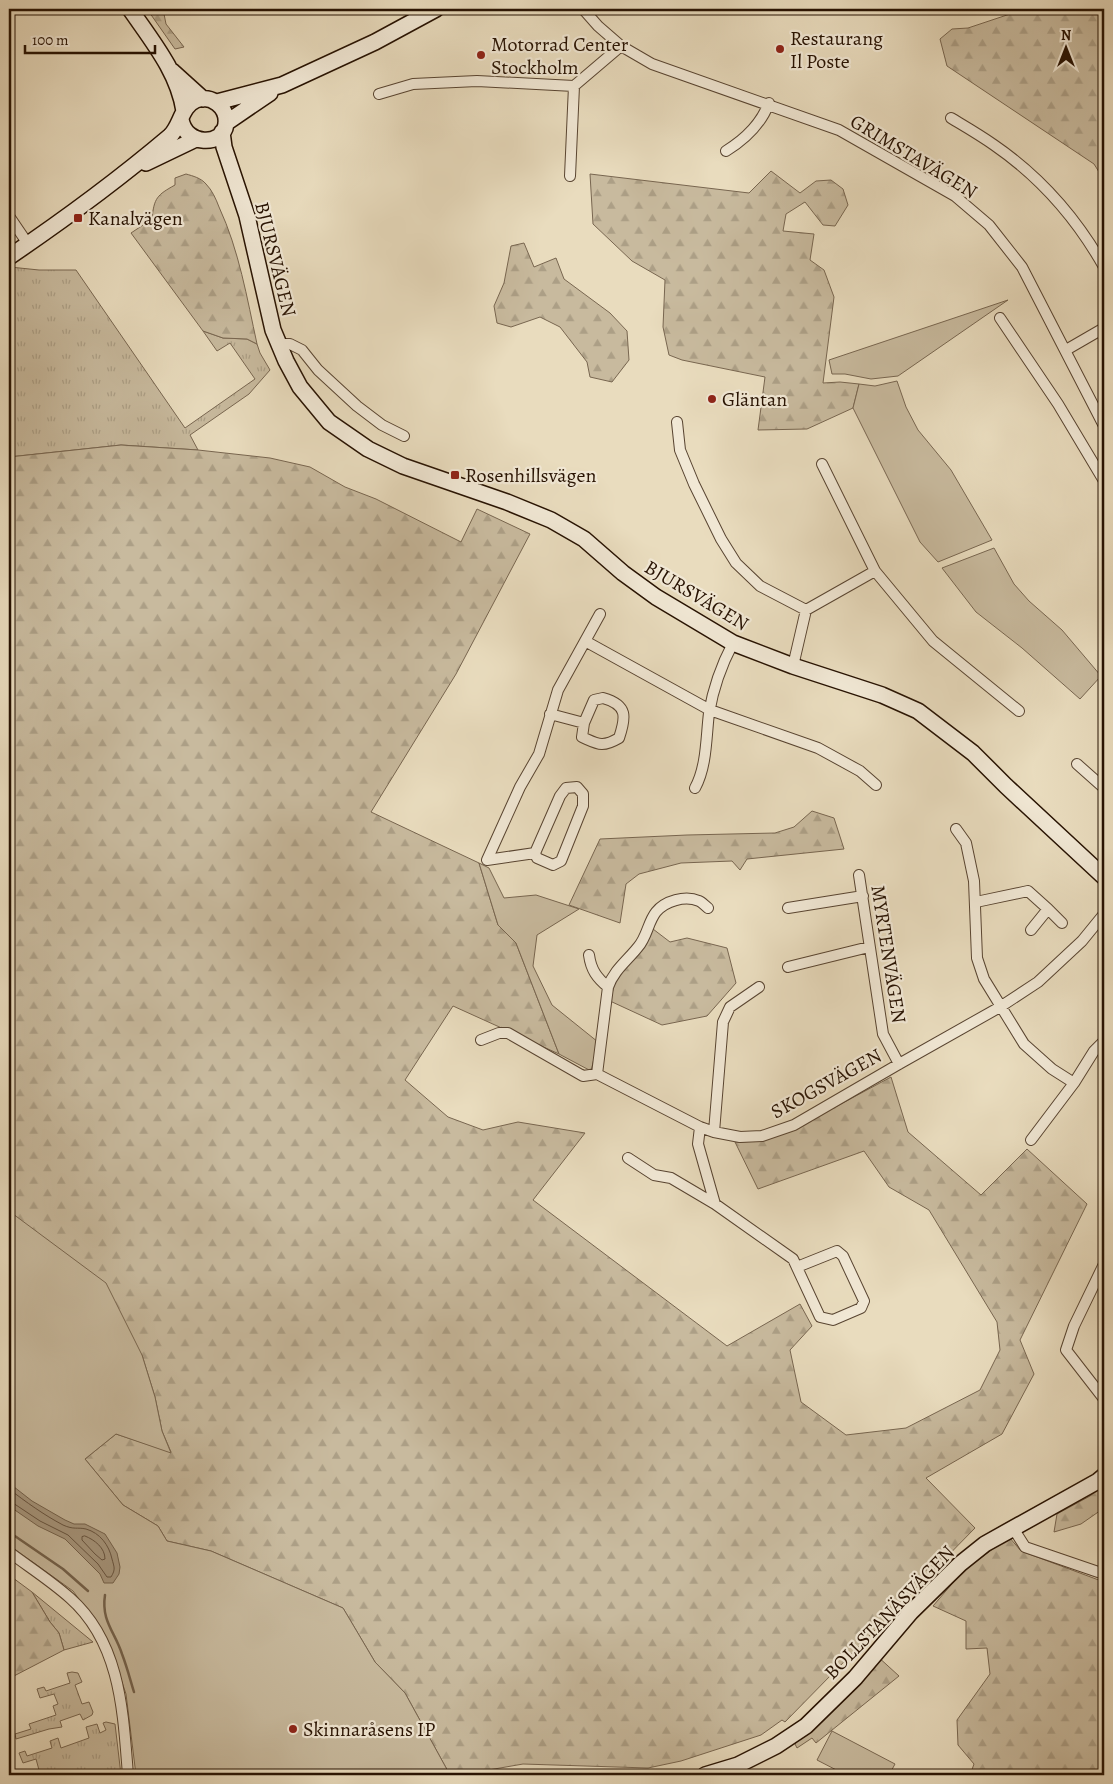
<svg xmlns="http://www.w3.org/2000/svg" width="1113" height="1784" viewBox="0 0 1113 1784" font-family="Alegreya,serif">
<defs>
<pattern id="grass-tufts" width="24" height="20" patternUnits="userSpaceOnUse" patternTransform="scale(1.25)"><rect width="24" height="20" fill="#c8ba9e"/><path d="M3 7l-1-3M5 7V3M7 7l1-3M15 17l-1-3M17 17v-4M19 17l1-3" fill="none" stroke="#ac9f86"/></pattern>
<pattern id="forest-firs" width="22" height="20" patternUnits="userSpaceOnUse" patternTransform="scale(1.25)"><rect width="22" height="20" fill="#c8ba9e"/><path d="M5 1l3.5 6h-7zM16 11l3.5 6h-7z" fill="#ac9f86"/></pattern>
</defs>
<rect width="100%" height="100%" fill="#e9dcbe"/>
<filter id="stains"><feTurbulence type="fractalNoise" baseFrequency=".004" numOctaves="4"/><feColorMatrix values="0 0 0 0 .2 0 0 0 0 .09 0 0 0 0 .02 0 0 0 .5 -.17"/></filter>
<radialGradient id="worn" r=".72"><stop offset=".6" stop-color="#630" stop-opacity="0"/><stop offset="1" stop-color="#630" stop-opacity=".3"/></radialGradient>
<path fill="url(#grass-tufts)" stroke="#786650" d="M10,267L39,270H76L185,428L255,379L230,343L217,351L203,331L223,338L247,339L257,344L260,353L270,370L249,394L190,435L198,450L121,445L9,457Z
M32,1592L93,1642L64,1650L59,1633L50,1622Z
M72,1672L78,1673L82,1682L75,1685L82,1704L89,1702L93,1712L92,1715L83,1720L80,1714L60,1721L62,1727L49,1729L16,1739L15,1734L31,1729L29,1724L56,1715L53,1706L58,1704L54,1694L40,1698L37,1689L44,1687L46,1691L70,1683L67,1673Z
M106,1722L115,1724L121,1775H35L34,1772L39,1770L36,1759L23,1763L19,1753L25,1751L27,1756L52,1748L50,1741L58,1738L61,1748L89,1738L86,1727L97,1724L100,1733L106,1730L103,1723Z"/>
<path fill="url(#forest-firs)" stroke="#786650" d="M147,9H163L166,24L184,47L175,49Z
M1025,9H1104V180L1094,164L947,66L940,39L952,29L968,28Z
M771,171L800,193L816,181L831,180L843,189L848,205L835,226L823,225L805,202L786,214L783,231L814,234L810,260L824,270L834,297L823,383L840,382L859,384L853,408L807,429L758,430L765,377L682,360L669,355L663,327L665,280L632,261L593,224L590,174L749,193Z
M186,174C193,176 201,178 206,184C212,190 216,199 219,207C239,250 247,298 257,344L247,339L223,338L203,331L131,233L152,219C154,198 157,195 175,185V178Z
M524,243L534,267L556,258L564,279L610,313L627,331L629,360L612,382L590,377L587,362L560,327L540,317L511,327L497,323L494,306L504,283L511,246Z
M121,445L198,450L270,458L310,467L345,487L376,499L461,542L477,509L530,534L456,674L371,812L479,863L498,925L516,943L559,1054L453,1006L405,1080L448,1117L483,1130L518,1122L585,1133L533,1200L727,1346L800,1304L812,1326L790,1350L801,1402L846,1435L906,1428L980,1390L1000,1350L997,1322L929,1210L889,1187L864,1151L758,1189L735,1142L762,1141L798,1127L891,1077L908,1132L981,1195L1027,1149L1087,1204L1020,1340L1034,1374L1002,1434L926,1478L975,1528L785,1722L782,1720L761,1735L681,1761L648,1768L523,1764L460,1775H450L405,1693L375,1662L343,1608L211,1551L167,1541L158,1526L123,1505L85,1459L116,1434L171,1452L162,1431L155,1397L142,1355L20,1221L9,1211V457Z
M812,811L834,818L844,849L747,859L740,870L732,861L681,863L639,874L626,884L620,923L569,905L600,839L687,835L775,833L794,827Z
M653,929L670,942L687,938L727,948L736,983L707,1016L662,1025L610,1001L617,975Z
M1104,1485V1508L1081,1524L1054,1532L1057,1514L1090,1496Z
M1009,1537L1021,1551L1104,1582V1763L1093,1775H970L974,1764L958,1745L957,1720L990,1674L987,1648L966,1649V1621L933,1606L963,1571Z
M9,1575L32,1592L50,1622L59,1633L64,1650L12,1677L9,1681Z
M876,1655L899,1676L816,1743L812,1738L797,1748L795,1744L806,1728Z"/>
<path fill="#c8ba9e" stroke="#786650" d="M1008,300L898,376L871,379L845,374H832L829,360Z
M897,381L906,407L918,430L951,470L992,540L938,562L920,542L853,408L859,384L875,386Z
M994,548L1014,584L1029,601L1062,630L1101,676L1080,699L1022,648L976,612L942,568Z
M479,863L489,868L504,898L536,895L579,909L537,935L533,966L552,1005L598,1042L591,1071L559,1054L516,943L498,925Z
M9,1211L106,1283L142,1355L155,1397L162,1431L171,1453L116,1434L85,1459L123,1505L158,1526L167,1541L211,1551L343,1608L375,1662L405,1693L450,1775H136L126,1694L109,1644L93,1618L73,1591L9,1545Z
M832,1731L895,1764L889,1775H846L817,1760Z"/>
<path fill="#a7977e" stroke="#74624c" d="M9,1483L32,1501L65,1520L74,1524H85L105,1534L117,1553L120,1567L119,1574L113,1583H104L100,1574L65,1539L38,1526L9,1506Z"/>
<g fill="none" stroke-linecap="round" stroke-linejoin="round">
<path stroke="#675440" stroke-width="1" d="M9,1489C26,1502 44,1515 63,1525C74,1530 77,1527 86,1529C100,1533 109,1545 112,1559C114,1567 116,1569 111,1577H107L98,1564L68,1535L40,1521L13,1503H9
M85,1536C95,1540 105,1548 105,1559L102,1560L95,1554L82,1540V1537Z"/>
<path stroke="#74624c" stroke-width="2.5" d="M9,1532L63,1569L88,1591
M105,1595C101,1621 115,1632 122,1654C127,1667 130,1679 134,1692"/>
<defs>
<path id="street" d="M583,9L598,26L621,46L652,64L839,130L955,196L989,225L1022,267L1104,426
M379,94L413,84L477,81L574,86L621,46
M951,118C966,127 980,135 994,145C1039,176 1077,219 1104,267
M726,151C744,140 761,124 769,103
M570,176L574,86
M9,216L28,244
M1000,318L1058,404L1104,481
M278,344H290L302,350L318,370L357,406L382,425L404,436
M1066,350L1104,328
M677,422L680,450L694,484L721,539L736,563L760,586L806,610L793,666
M822,464L875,571
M806,610L875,571L933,641L1019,711
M585,641L710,710L818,748L860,771L876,785
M603,698C628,705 626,717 619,738C602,748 598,744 582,737L584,723L594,700Z
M550,714L584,723
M1077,764L1104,788
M577,787L583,794V806L561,861L553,865L537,858L535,853L560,796L566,788Z
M695,788C707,766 706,737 709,713C713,689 722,664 733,643
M956,829L966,843L974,881L977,958L984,979L1024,1044L1052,1069L1074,1083L1094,1051L1104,1041
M487,860L520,787L539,754L558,690L600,614
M487,860L535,853
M859,875L883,1034L899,1064
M976,902L1028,891L1048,909L1031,930
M788,908L863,896
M1048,909L1062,923
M589,955C591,970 597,978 608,987
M788,967L869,947
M481,1040L499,1033H508L583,1076L597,1074L700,1127L714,1132L740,1137L762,1136L794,1125L899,1064L1000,1007L1038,982L1082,941L1104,914
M597,1074L608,987C614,970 627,961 638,947C647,937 648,922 656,912C665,901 685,895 699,901C702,902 705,906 708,908
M700,1127L698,1144L715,1204L793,1259L820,1317L833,1320L861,1308L864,1301L843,1256L837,1251L797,1267
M714,1132L723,1022L730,1007L759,987
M1031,1140L1074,1083
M628,1158L654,1175L671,1178L715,1204
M1104,1264L1074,1326L1066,1350L1104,1399
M1013,1528L1025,1547L1104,1574
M9,1552C29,1567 51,1581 70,1598C121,1643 123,1713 128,1775"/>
<path id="secondary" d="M130,9C152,41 178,72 184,111
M172,71L203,99
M217,102L282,85L375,42L436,9
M226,123L270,93
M222,132L224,147L247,216L273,330L286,361L300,387L329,422L368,449L403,466L507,502L551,520L584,539L623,573L656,597L733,643L793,666L882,695L918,711L973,753L1006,786L1104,877
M146,163L196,139
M9,257C65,219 118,180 170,136C181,126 181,106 196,100C211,94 228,107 226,124C223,147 185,146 181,119
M705,1775L738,1765L776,1746L806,1726L855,1678L911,1612L960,1564L985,1544L1098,1481L1104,1476"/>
</defs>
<use href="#street" stroke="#584431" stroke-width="12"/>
<use href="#secondary" stroke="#271202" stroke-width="18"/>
<use href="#street" stroke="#f1e8d5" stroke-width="10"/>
<use href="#secondary" stroke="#f1e8d5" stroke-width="15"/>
</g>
<g fill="#8f2418" stroke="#f1e8d5" stroke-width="2">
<circle cx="780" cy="49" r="5"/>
<circle cx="481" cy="55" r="5"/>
<rect x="73" y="213" width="10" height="10" rx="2.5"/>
<circle cx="712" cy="399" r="5"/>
<rect x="450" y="470" width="10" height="10" rx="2.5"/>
<circle cx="293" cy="1729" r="5"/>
</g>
<g text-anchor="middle" stroke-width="4.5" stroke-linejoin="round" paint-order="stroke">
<g font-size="20" fill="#271202" stroke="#f1e8d5" text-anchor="start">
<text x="790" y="45">Restaurang<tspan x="790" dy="23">Il Poste</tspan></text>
<text x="491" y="51">Motorrad Center<tspan x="491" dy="23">Stockholm</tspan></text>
<text x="88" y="225">Kanalvägen</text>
<text x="722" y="406">Gläntan</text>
<text x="465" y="482">Rosenhillsvägen</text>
<text x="303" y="1736">Skinnaråsens IP</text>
</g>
<g font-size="20" fill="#271202" stroke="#f1e8d5">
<text transform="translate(914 156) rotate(31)" y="7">GRIMSTAVÄGEN</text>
<text transform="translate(276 259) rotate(76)" y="7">BJURSVÄGEN</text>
<text transform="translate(697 595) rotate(31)" y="7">BJURSVÄGEN</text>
<text transform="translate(889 954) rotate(81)" y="7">MYRTENVÄGEN</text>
<text transform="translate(826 1083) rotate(-29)" y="7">SKOGSVÄGEN</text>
<text transform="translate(889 1612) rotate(-46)" y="7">BOLLSTANÄSVÄGEN</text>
</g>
</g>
<rect width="1113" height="1784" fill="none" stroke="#e9dcbe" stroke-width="30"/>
<rect x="10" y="10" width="1093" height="1764" fill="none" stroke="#271202" stroke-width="2.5"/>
<rect x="15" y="15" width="1083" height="1754" fill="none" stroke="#271202"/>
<g transform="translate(1066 48)" stroke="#f1e8d5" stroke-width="4" paint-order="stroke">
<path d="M0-4L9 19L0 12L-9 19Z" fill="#271202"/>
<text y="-8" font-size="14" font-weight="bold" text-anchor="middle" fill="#271202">N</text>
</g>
<path d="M25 45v8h130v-8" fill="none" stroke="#271202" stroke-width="2.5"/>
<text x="32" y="45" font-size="15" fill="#271202" stroke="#f1e8d5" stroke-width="4" paint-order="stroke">100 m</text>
<rect width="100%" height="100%" filter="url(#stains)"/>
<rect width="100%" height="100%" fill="url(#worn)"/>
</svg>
